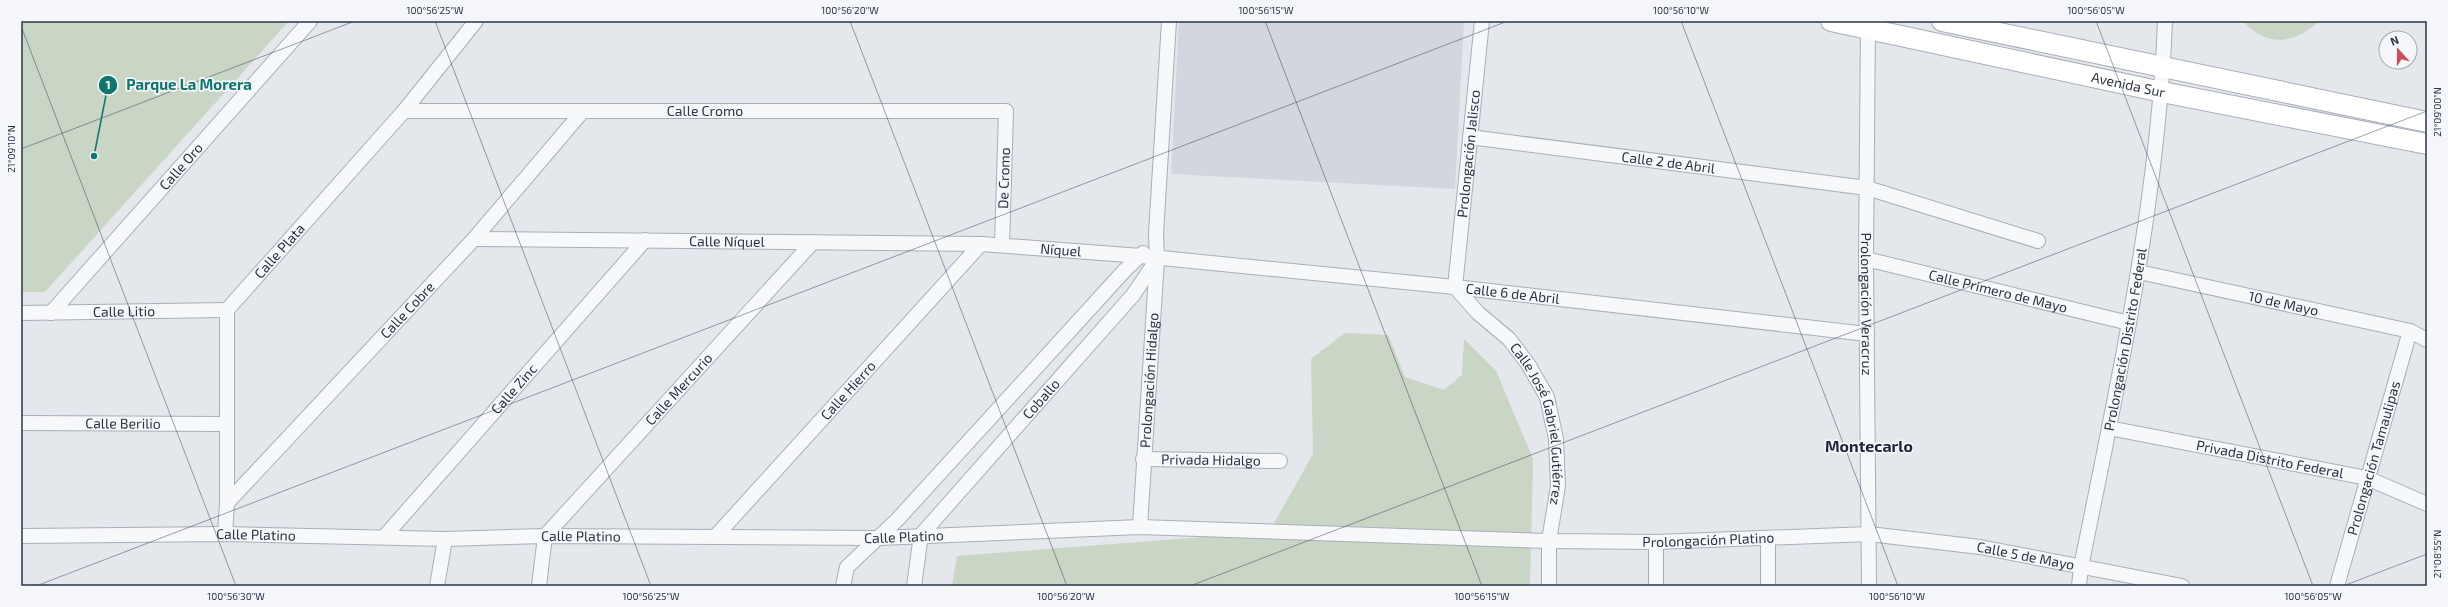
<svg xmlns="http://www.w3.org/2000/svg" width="2448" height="607" viewBox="0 0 2448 607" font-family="'Exo 2',sans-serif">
<rect width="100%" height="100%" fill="#e4e7ec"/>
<path fill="#d2d6de" d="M1179,21H1464L1455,189L1171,174Z"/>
<path fill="#c9d6c5" d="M21,21H289L45,292H21Z
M2243,21H2319C2295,44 2267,48 2243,21Z
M1345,333L1388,335L1405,377L1444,390L1462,375L1464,339L1496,371L1533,459L1530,586H952L957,556L1269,532L1313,454L1311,359Z"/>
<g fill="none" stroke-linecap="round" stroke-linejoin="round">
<defs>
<g id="street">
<path id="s1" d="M1868,21L1866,259L1869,586"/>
<path id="s2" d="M404,111H1006L1002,245"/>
<path id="s3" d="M1470,137L1867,188L2038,241"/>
<path id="s4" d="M474,239L981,244L1141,256L1455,287L1867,334"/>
<path id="s5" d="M1866,259L2129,323"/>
<path id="s6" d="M2139,272L2410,331L2427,340"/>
<path id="s7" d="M1455,287L1478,313L1509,339L1528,364L1547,397L1556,439L1558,486L1549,541V586"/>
<path id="s8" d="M1455,287L1482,21"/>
<path id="s9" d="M21,313L227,310"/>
<path id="s10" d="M51,313L310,21"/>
<path id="s11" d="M21,423L225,424"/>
<path id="s12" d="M2109,428L2367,478L2427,504"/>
<path id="s13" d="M1143,459L1280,461"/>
<path id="s14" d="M227,503L474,239L582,112"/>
<path id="s15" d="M1140,527L1157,259L1156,234L1169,21"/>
<path id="s16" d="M225,534L227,503V310L404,111L476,21"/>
<path id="s17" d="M21,536L225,534L445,539L545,536L879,538L1140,527L1549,541L1656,542L1869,534L1980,547L2182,586"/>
<path id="s18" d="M384,537L645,240"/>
<path id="s19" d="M715,537L981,244"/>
<path d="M1768,538V586"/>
<path d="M437,586L445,539"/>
<path id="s20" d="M539,586L545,536L813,242"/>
<path d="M843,586L847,567L897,520L1125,270L1143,253"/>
<path id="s21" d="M914,586L921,535L1133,295L1156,261"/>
<path d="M1656,586V542"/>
<path id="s22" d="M2079,586L2081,567C2117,387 2158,206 2165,21"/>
<path id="s23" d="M2337,586L2410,331"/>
</g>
<g id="secondary">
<path id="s24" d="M1831,21L2162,92L2427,144"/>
<path d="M1942,21L2427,122"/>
</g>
</defs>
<use href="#street" stroke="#a9aeb7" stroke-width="16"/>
<use href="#secondary" stroke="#a9aeb7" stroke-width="22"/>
<use href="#street" stroke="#f7f8fa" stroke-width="14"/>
<use href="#secondary" stroke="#fff" stroke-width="20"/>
</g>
<path fill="none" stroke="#2b3445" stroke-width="1" stroke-opacity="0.45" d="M435,21L651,586M850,21L1067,586M1265,21L1482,586M1681,21L1898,586M2096,21L2313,586M21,26L236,586M21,149L355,21M36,586L1508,21M1190,586L2427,111M2343,586L2427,554"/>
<g text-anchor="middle" stroke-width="3.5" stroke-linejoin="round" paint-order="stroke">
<g font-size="14" fill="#2b3445" stroke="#f4f6f9">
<text dy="5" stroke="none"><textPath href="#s24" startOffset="304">Avenida Sur</textPath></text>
<text dy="5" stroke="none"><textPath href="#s2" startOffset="301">Calle Cromo</textPath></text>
<text dy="5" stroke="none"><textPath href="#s8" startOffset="134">Prolongación Jalisco</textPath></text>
<text dy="5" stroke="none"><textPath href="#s3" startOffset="200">Calle 2 de Abril</textPath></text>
<text dy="5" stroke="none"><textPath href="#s10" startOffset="196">Calle Oro</textPath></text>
<text transform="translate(1004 178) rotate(-88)" y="5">De Cromo</text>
<text dy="5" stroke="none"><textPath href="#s4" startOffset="253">Calle Níquel</textPath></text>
<text dy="5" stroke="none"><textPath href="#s4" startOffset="587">Níquel</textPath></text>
<text dy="5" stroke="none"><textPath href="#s16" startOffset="303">Calle Plata</textPath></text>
<text dy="5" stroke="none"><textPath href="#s5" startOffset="136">Calle Primero de Mayo</textPath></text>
<text dy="5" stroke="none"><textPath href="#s4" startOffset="1041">Calle 6 de Abril</textPath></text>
<text dy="5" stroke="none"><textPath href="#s6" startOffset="148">10 de Mayo</textPath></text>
<text dy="5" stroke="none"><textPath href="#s1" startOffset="283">Prolongación Veracruz</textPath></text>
<text dy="5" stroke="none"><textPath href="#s14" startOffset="264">Calle Cobre</textPath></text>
<text dy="5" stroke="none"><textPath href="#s9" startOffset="103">Calle Litio</textPath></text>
<text dy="5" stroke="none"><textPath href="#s22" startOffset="251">Prolongación Distrito Federal</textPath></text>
<text dy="5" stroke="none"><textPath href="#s15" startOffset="147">Prolongación Hidalgo</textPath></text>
<text dy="5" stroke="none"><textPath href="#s18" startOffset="197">Calle Zinc</textPath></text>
<text dy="5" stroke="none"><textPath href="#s20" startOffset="249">Calle Mercurio</textPath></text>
<text dy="5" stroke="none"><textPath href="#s19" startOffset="198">Calle Hierro</textPath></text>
<text dy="5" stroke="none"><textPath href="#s21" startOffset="233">Coballo</textPath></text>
<text dy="5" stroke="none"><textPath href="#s11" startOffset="102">Calle Berilio</textPath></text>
<text dy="5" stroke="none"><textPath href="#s7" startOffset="168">Calle José Gabriel Gutiérrez</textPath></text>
<text dy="5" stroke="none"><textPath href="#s23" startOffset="133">Prolongación Tamaulipas</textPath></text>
<text dy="5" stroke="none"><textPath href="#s13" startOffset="68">Privada Hidalgo</textPath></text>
<text dy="5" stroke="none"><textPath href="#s12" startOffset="164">Privada Distrito Federal</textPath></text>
<text dy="5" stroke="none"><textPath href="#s17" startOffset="235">Calle Platino</textPath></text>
<text dy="5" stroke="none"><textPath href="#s17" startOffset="560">Calle Platino</textPath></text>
<text dy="5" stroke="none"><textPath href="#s17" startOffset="883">Calle Platino</textPath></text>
<text dy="5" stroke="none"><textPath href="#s17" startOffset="1688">Prolongación Platino</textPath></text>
<text dy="5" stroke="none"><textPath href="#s17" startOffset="2007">Calle 5 de Mayo</textPath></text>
</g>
<g font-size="16" font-weight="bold" fill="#1d2536" stroke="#f4f6f9">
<text x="1869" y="452">Montecarlo</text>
</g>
</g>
<path fill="none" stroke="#0f766e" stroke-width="1.5" d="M94 156L108 85"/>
<g fill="#0f766e" stroke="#f4f6f9" stroke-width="1.5">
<circle cx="94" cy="156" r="4"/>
<circle cx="108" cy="85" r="10"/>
</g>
<g font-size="12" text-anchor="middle" font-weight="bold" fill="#fff">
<text x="108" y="89">1</text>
</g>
<g font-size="15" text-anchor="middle" font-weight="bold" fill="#0f766e" stroke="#f4f6f9" stroke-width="3.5" stroke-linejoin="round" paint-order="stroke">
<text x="189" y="90">Parque La Morera</text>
</g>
<rect width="2448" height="607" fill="none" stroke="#f4f6f9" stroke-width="44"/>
<g transform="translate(2398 50) rotate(339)"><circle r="19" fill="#f4f6f9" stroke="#a4a8b1"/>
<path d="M0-3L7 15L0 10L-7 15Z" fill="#d1495b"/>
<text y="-6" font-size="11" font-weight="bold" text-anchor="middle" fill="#2b3445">N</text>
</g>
<rect x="22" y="22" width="2404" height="563" fill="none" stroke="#2b3445" stroke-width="1.5"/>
<g font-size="10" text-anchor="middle" fill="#2b3445">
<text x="435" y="14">100°56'25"W</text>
<text x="850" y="14">100°56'20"W</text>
<text x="1266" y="14">100°56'15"W</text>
<text x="1681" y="14">100°56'10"W</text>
<text x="2096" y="14">100°56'05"W</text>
<text transform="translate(2437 112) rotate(-90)" y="4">21°09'00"N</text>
<text transform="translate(11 149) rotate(-90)" y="4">21°09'10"N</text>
<text transform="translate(2437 554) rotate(-90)" y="4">21°08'55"N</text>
<text x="236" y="600">100°56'30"W</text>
<text x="651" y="600">100°56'25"W</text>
<text x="1066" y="600">100°56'20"W</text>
<text x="1482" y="600">100°56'15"W</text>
<text x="1897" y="600">100°56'10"W</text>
<text x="2313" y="600">100°56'05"W</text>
</g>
</svg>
